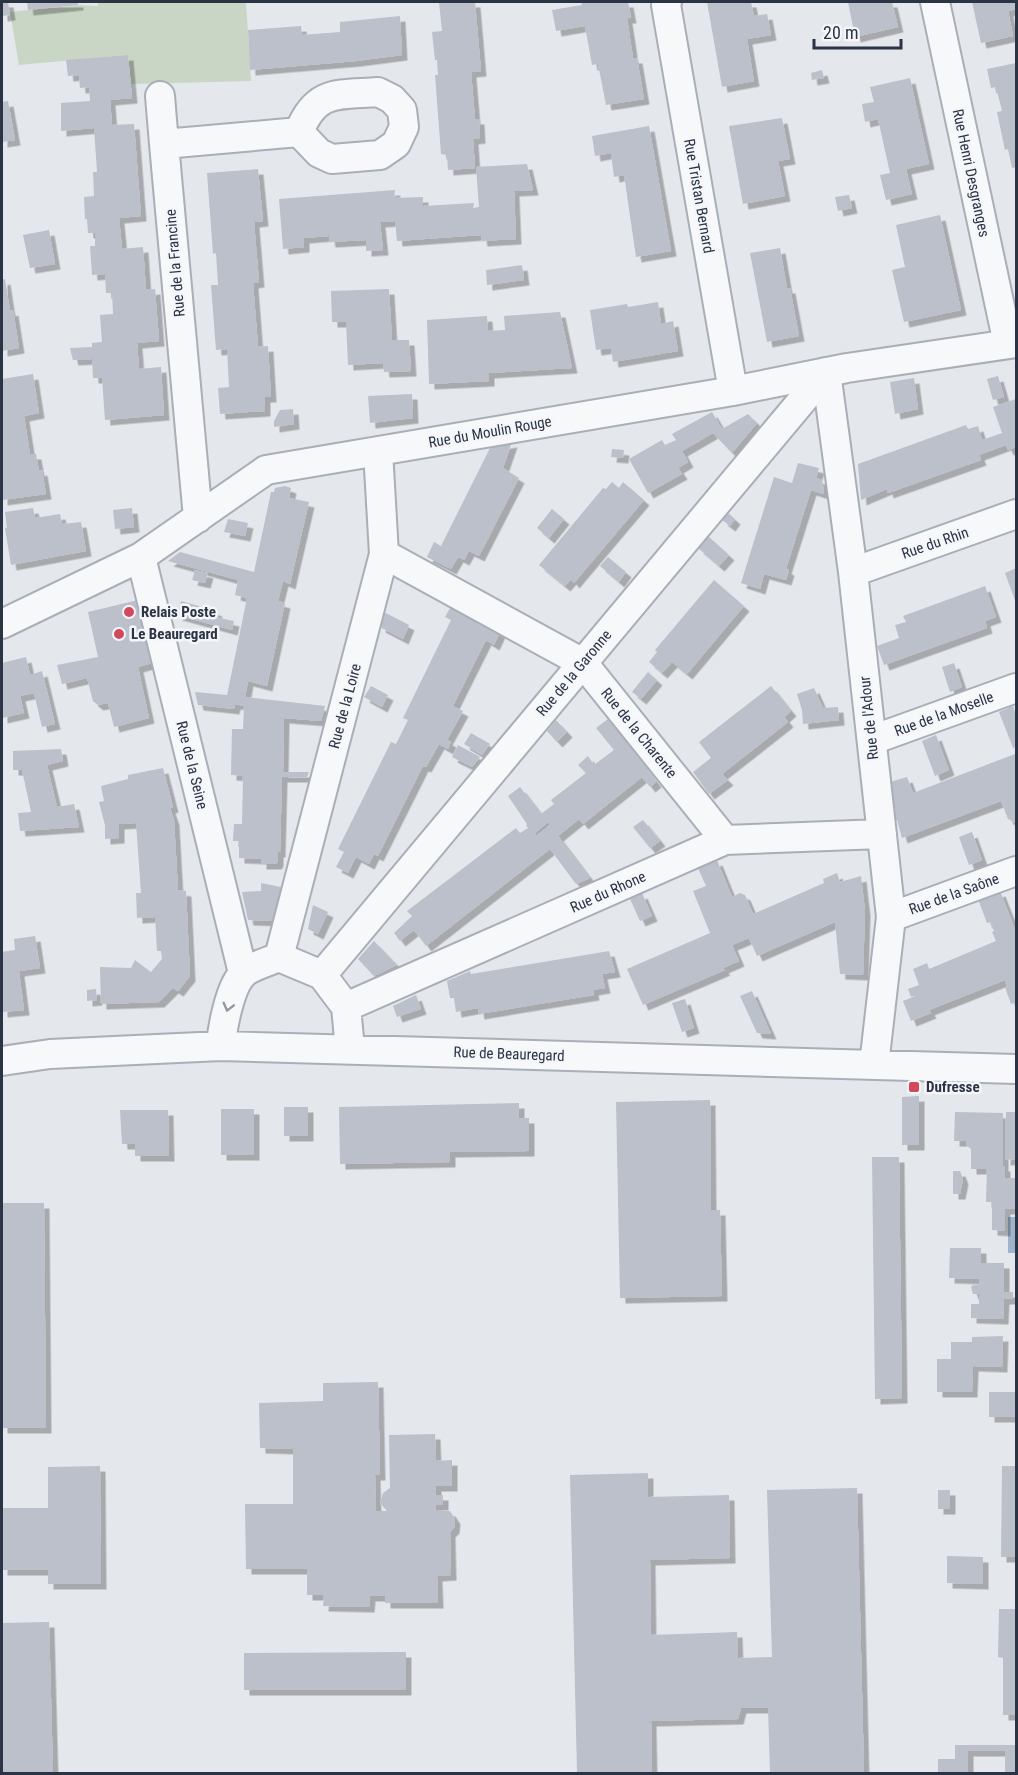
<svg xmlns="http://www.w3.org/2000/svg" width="1018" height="1775" viewBox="0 0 1018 1775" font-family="'Roboto Condensed',sans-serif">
<defs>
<filter id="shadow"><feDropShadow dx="5.5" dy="5.5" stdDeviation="0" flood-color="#0004"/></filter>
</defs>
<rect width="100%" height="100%" fill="#e4e7ec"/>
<path fill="#c9d6c5" d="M98,2H246L251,81L131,84L128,55L19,65L10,12L78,5L98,6Z"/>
<path fill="#9fb4cc" d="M1008,1217H1016V1253H1008Z"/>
<path fill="#bbc0ca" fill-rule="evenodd" filter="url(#shadow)" d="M2,2H8L10,15L2,16Z
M27,2H78V5L28,10Z
M439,2H475L481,71L471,72L475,119H479L480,138L473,139L475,168L448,170L447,155L441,154L435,75H438L437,60H435L432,32L442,31Z
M581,2H628L631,18H627L633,58H637L644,99L606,105L598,64L592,65L585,26L556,31L552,10L582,5Z
M707,2H751L754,16L767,14L771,35L747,39L754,81L722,87Z
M848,2H892L898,27L855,37Z
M972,2H1016V9L1008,11L1013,36L981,43Z
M400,16L402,55L356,61L250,70L248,30L301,26L302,35L340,32V22Z
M128,55L132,98L110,100L112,125L134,124L141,216L119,218L122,249L143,247L146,290L155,289L159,341L137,343L139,369L161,367L164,415L105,420L102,378H93L92,359L73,360L70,348L92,347V343L102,342L100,315L113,314L112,293H106L105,274L92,275L90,246H95V233H88L87,219H85L84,197L94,196L93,172H97L94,128L61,131V103L90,101L89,87L80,88L79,75L68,76L66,60Z
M1016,63V167L1012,168L1008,149L1005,150L997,112L1002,111L996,87L991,88L987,69Z
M822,70L824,78L812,80L811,73Z
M910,78L929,164L906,169L912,194L886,200L880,175L890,173L878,119L865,122L862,104L874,102L870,87Z
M8,101L15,140L2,142V102Z
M782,118L790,159L778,161L785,196L743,204L729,126Z
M649,126L671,251L636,257L624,175L614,177L611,153L595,156L592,136Z
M527,164L533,190L514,191L516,239L482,241L481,235L397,241L395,221L380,222L383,250L366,251V240L330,242L329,236L304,238V247L283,249L279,199L395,190L394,198L423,197V206L474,203L473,208L479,207L476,167Z
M258,169L263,221L254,222L259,282L253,283L258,347L268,346L271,397H265V411L220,414L218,388L229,387L227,349L216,350L211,285H218L216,253L213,254L207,173Z
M849,195L852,208L838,211L835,197Z
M940,215L961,310L904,322L892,270L905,267L896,225Z
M49,230L55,264L30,268L23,235Z
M780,248L787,288H790L799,336L767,342L750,253Z
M522,265L524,280L487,285L486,270Z
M5,279L10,311L13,310L19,348L2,351V280Z
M389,289L392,340H409L411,371L384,372L383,363L348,365L346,322H332L331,291Z
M658,302L661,324L673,321L678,351L613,362L611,348L596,350L590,310L627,304L628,307Z
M560,312L572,368L489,373V381L429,384L427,320L487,316L488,331L505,330L504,316Z
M33,374L39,413L24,416L30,454H36L39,471L42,470L46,494L2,500V379Z
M998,376L1004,397L993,400L987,379Z
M914,378L918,409L895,414L890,382Z
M412,394L413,418L370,423L368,396Z
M1016,399V447L1008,450L1006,445L979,455L981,460L888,493L887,489L861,500L858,464L966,425L968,429L978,426L982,440L1002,433L993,407Z
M293,409L294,424L274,427V421L280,410Z
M712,412L722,429L748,414L757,423L732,453L713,433L682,451L688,462L678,468L682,474L648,493L629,459L662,440L665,445L676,440L672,434Z
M512,442L503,468L519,478L479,556L469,551L464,560L458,557L451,569L427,557L434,542L441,546L491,446Z
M612,449L624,450L623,458L611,457Z
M798,463L819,468L816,478L822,480L824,491L823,494L811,490L786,569L789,570L786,580L764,574L760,589L741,583L774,477L792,483Z
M612,482L619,488L623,482L644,500L574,583L571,579L565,586L539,565L603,488L606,489Z
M285,486L291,488L289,498L309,502L290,584L283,581L278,601L285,603L267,686L248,681L245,697L325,706L321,721L284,718L283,772H309L307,777H282L280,852H278V861L276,864H261V859L239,858V841H233L234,824H242L243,776L231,775L232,729H243L244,706L235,704L234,709L198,705L195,692L227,695L247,598L235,595L238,580L168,561L180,552L254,572L271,492H274L275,488Z
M33,508L35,518L60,514L62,524L81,522L86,551L11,565L5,528H7L5,512Z
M132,508L134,527L115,529L113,510Z
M552,509L564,519L549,538L537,528Z
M727,512L735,519L730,526L722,520Z
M228,519L248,523L245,536L224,532Z
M708,536L729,555L719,566L698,548Z
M608,557L626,572L619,582L600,566Z
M1016,568V603L1005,573Z
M195,570L208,573L205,583L192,580Z
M714,580L744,606L687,674L672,662L662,673L649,662L657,652L655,650Z
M985,586L996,617L985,621L987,628L884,665L877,646L899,638L895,625L906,622L903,616Z
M138,600L152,663L138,667L149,718L114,727L108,703L98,705L93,701L87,678L62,684L57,665L98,657L88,612Z
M181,601L217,611L215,617L234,621L232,630L177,615Z
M450,608L500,632L494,645L486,640L453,706L463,711L447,740L451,742L448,749L439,744L426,767L423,766L378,856L374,854L369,864L356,857L348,873L336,867L344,852L338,849L391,742L396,744L408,720L403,718L451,620L445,617Z
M384,612L409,625L403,639L380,627Z
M26,657L30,675L42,671L55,724L42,727L34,693L20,696L24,713L2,718V663Z
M954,663L962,687L950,692L942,667Z
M648,672L657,680L641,699L632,692Z
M371,686L388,695L382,707L364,697Z
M771,686L791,711L784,717L788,722L722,774L728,780L709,794L693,772L711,758L699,742Z
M814,688L823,708L838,707L839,720L803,724L802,710L797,694Z
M1013,706L1016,716V747L1013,748L999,712Z
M608,719L656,782L650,787L642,777L583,824L579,819L558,836L590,878L576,884L550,849L426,946L414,930L400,941L394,933L412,916L407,911L516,828L520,833L528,828L526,825L527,824L508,796L520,787L541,814L554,804L551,800L586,773L578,765L588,756L594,765L614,750L596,728ZM548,822L550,825L536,836L535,833Z
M556,720L567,732L557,742L547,731Z
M471,733L490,744L482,755L464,744Z
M936,735L949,770L935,776L922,741Z
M458,745L480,757L472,767L452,757Z
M61,749L63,761L47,765L57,807L74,804L79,827L20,831L18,813L31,812L22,770H13V751Z
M1015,754L1016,758V823L1008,819L1001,801L902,838L897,820L894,821L890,782L907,777L913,793Z
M163,768L173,807L170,808L174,820L178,890L186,891L190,976L178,991L173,988L159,1002L101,1004L100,967L131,968L135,960L151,972L162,959L161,951H157L155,917L137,918L136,893H141L136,823L119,824V838L105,839V825L99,802L104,801L101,786L128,779V775Z
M643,820L660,841L650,848L633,827Z
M972,832L982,860L969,865L959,837Z
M717,860L732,897L740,893L745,895L753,914L824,883L823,879L837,873L840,882L861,876L865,911L863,975L840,974L835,922L757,956L749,938L732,945L739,961L723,968L725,970L643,1005L627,969L710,933L693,891L706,886L698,868Z
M261,883L281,887L273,921L248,920L242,892L261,891Z
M1000,891L1016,932V1010L1014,1003L1011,1004L1005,987H1007L1005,980L929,1010L931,1013L911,1021L903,1001L923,993L911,997L908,989L919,985L913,969L927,963L929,969L996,941L992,932L994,931L991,922L987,923L978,899Z
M642,893L652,916L640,921L630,899Z
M313,905L328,912L318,934L308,929Z
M35,936L40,968L19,971L24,1010L2,1012V952L15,950L14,939Z
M374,941L397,965L374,976L358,959Z
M609,951L615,972L602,974L605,988L593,990L594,995L479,1014L478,1008L456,1012L454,998H450L447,981L470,971L471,974Z
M96,989L97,1000L87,1001V990Z
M752,991L771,1034L757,1033L740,996Z
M416,995L421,1009L397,1017L393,1006Z
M685,999L694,1028L682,1032L672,1003Z
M919,1096V1145H902V1097Z
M710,1100L711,1210H720L722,1296L620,1298L616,1102Z
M519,1103V1118H529V1151L450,1152V1162L340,1164L339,1107Z
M284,1107H308V1136H284Z
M221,1109H254V1155H221Z
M120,1110H168L169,1156H135V1144H122Z
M955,1112L1003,1113V1166H1005V1178H1016V1209H1005V1231L992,1230V1202H986L987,1169H971V1149L966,1145V1141H954Z
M1006,1112H1016V1159L1005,1160Z
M872,1157H899L902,1398L875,1399Z
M953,1171H960L963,1179L960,1194H953Z
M2,1203H44L46,1428H2Z
M950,1248H981V1263H1004V1292H1013V1299H1004L1003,1319L971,1318V1304H979V1294H973L971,1287L973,1285H979L980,1279L949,1278Z
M1003,1336L1002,1367L973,1366L972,1392H937V1359H951V1342H972V1337Z
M378,1382L380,1475H375L376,1511H387L380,1503L383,1493L390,1488L389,1435L435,1434L436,1461L452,1460V1486H436V1495H443V1505H436V1510L450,1511L455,1519L454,1528L450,1532L451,1575L437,1576L438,1603H385V1596H370L369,1607L323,1606L324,1595H307V1569H246L245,1504H293V1449L260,1448L259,1403L323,1401V1383Z
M989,1392H1016V1417H989Z
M100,1466L101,1584H48V1570H2V1508H48V1467Z
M1002,1466H1016V1557H1001Z
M648,1473V1497L729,1495L730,1558L650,1560L651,1635L737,1632L738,1658L772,1657L767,1490L857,1488L864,1773H770L768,1708H741L738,1719L651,1721L652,1773H577L570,1475Z
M938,1490H950V1509H938Z
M947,1556L983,1557V1584L947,1583Z
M999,1609H1016V1715H1003V1658L998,1657Z
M49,1622L53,1773H2V1623Z
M406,1652V1690H244V1653Z
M955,1745H1016V1773H1005V1751H968V1773H938V1759H955Z"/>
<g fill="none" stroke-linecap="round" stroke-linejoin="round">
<defs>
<path id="minor" d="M667,2L666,5L733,391
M935,2L1008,344
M378,92L392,99L402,110L404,127L396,144L380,155L332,159L319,153L299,132C316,89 338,95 378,92Z
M160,96L164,144
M826,372L853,572L891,917L874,1065
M198,518L164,144L299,132
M384,554L583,663L725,840
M141,557L243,973
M853,572L1016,514
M2,624L141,557L266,470L733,391L847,368L1016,343
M872,740L1016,688
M891,917L1016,871
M279,957L384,554L378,451
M322,975L826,372
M346,1007L725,840L882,834
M221,1046C222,1029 230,985 244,973C250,967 270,961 279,957L322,975L346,1007L350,1049
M2,1061L50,1054L221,1046L1016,1069"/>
</defs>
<use href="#minor" stroke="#a9aeb7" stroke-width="32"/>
<use href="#minor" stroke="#f7f8fa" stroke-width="28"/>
</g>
<defs><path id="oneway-chevron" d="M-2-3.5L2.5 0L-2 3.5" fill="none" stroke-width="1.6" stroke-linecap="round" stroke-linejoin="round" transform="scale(1.5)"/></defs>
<use stroke="#9196a0" href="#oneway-chevron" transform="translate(228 1007) rotate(104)"/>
<g fill="#d1495b" stroke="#f4f6f9" stroke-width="2">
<circle cx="129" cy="612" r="6"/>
<circle cx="119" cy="634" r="6"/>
<rect x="908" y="1081" width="12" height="12" rx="3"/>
</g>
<g text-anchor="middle" stroke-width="5" stroke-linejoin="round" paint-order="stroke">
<g font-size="15" fill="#2b3445" stroke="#f4f6f9">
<text transform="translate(971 173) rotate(78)" y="5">Rue Henri Desgranges</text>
<text transform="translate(699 196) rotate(80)" y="5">Rue Tristan Bernard</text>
<text transform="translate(175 263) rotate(-95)" y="5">Rue de la Francine</text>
<text transform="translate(490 432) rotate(-10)" y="5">Rue du Moulin Rouge</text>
<text transform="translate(935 543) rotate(-19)" y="5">Rue du Rhin</text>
<text transform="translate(574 673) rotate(-50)" y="5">Rue de la Garonne</text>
<text transform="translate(345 706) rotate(-75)" y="5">Rue de la Loire</text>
<text transform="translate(944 714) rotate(-20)" y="5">Rue de la Moselle</text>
<text transform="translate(869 718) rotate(-96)" y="5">Rue de l'Adour</text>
<text transform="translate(639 733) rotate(51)" y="5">Rue de la Charente</text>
<text transform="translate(192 765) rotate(76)" y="5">Rue de la Seine</text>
<text transform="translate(608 892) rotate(-24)" y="5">Rue du Rhone</text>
<text transform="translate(954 894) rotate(-20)" y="5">Rue de la Saône</text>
<text transform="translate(509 1054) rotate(2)" y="5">Rue de Beauregard</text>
</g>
<g font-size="15" font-weight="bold" fill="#2b3445" stroke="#f4f6f9" text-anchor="start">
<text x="141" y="617">Relais Poste</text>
<text x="131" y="639">Le Beauregard</text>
<text x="926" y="1092">Dufresse</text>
</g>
</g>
<rect width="1018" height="1775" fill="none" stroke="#2b3445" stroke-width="6"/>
<path d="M814 39v9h87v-9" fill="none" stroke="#2b3445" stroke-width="3"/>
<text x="823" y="39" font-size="18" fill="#2b3445" stroke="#f4f6f9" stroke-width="4.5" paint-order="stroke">20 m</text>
</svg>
